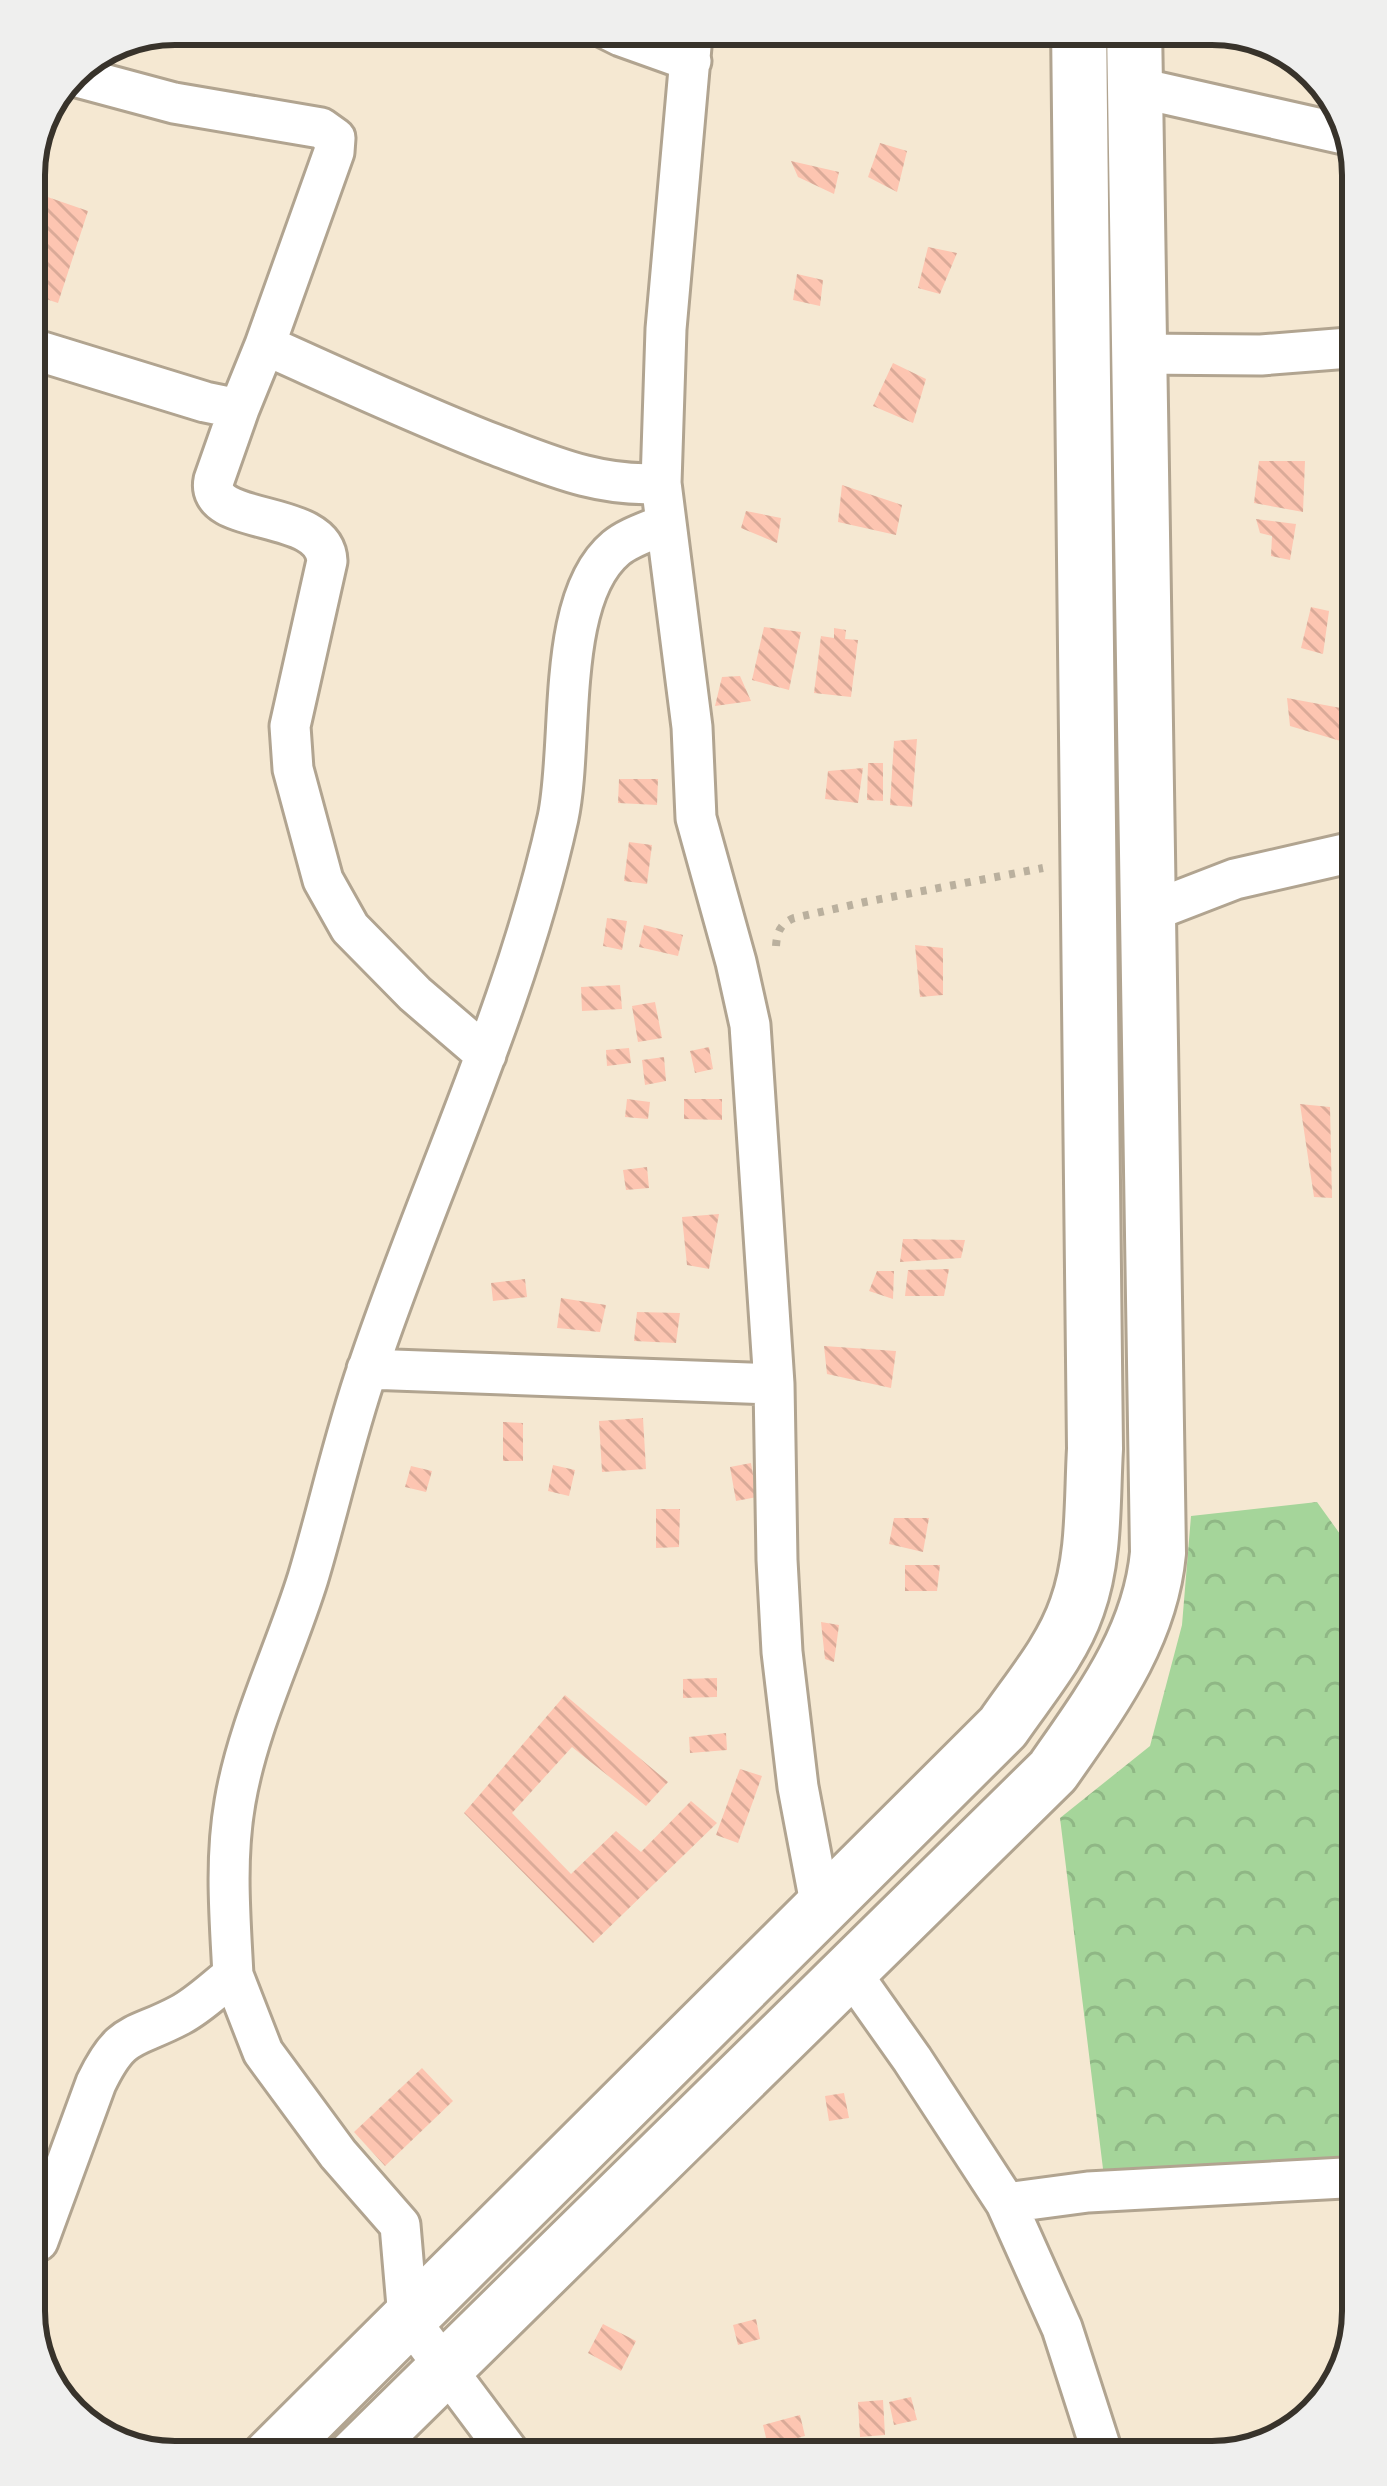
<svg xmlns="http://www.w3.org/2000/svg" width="1387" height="2486" viewBox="0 0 1387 2486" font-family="Karla,sans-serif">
<defs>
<pattern id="forest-crowns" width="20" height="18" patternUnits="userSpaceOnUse" patternTransform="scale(3)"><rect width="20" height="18" fill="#a5d59a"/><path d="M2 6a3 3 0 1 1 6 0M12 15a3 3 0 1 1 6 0" fill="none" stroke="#8fb785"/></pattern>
<pattern id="building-back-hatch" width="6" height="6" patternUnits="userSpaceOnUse" patternTransform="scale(3)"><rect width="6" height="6" fill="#fdc5b1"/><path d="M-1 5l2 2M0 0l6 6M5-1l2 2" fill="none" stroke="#daaa98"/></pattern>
</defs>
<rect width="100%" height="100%" fill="#f5e8d2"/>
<path fill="url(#forest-crowns)" d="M1317,1502L1358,1559L1362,2167L1105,2185L1060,1818L1150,1746L1182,1625L1191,1516Z"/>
<path fill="url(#building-back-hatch)" d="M880,143L907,151L897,192L868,177Z
M791,161L839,172L834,194L798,177Z
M36,193L88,211L58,303L25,292V227Z
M928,247L957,253L940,294L918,288Z
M797,274L823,280L820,306L793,300Z
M893,363L926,379L913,423L873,406Z
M1259,461H1305L1303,512L1254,503Z
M842,485L902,505L896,535L838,522Z
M746,511L781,518L777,543L741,528Z
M1256,519L1296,524L1290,560L1271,556L1272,536L1260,533Z
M1311,607L1329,611L1323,654L1301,648Z
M764,627L801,632L789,690L752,680Z
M834,628L846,630L845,639L858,640L851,697L814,693L821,636L834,638Z
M740,676L751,701L715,706L722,677Z
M1287,698L1346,709L1344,742L1290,726Z
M917,739L912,807L890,805L894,741Z
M868,763H883V801L867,800Z
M863,768L858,803L825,799L828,771Z
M619,779H658L657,805L618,803Z
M629,842L652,845L647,884L624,881Z
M607,918L627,921L622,950L603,946Z
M644,925L683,935L678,956L639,947Z
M915,945L943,948V995L920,997Z
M620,985L622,1009L582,1011L581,987Z
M655,1002L662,1038L638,1042L632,1006Z
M709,1047L713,1069L695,1073L690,1051Z
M629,1048L631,1063L607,1066L606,1050Z
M664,1057L666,1081L645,1085L642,1060Z
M627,1099L650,1102L648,1119L625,1117Z
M684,1099H722V1120L684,1119Z
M1300,1104L1330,1107L1332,1198L1314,1197Z
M647,1167L649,1188L626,1190L623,1170Z
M719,1214L709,1269L687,1265L682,1217Z
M903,1239L965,1240L961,1258L900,1262Z
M949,1269L944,1296H905L908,1270Z
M877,1271H894L893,1299L869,1291Z
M525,1279L527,1297L493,1301L491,1283Z
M561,1298L606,1305L600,1332L557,1328Z
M637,1312L680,1313L676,1343L634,1341Z
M824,1346L896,1351L891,1388L827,1374Z
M643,1418L646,1469L602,1472L599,1421Z
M503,1422L523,1423V1461H503Z
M751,1463L757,1497L736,1501L730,1467Z
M553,1465L575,1470L569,1496L548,1491Z
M411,1466L432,1471L426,1492L405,1487Z
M656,1509H680L679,1547L656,1548Z
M894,1518H929L923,1552L889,1544Z
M905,1565H940L937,1591H905Z
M821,1622L839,1625L834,1662L825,1659Z
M717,1678V1697L683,1698V1679Z
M565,1695L668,1782L646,1806L572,1747L512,1813L571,1874L616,1831L641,1852L691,1801L717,1823L593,1943L464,1813Z
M726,1733L727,1750L690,1753L689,1737Z
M740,1769L762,1776L738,1843L716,1835Z
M422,2068L453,2101L385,2166L354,2132Z
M844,2093L849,2118L829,2121L825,2096Z
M756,2319L760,2339L738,2345L733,2325Z
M603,2324L636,2341L621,2371L588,2353Z
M911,2397L917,2420L894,2425L889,2402Z
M883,2400L885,2435L860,2437L858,2402Z
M800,2415L805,2436L768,2446L763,2425Z"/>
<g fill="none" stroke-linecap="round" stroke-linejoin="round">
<defs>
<path id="street" d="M597,24L621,36L691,61
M693,24L666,329L661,483L692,727L696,818L736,962L750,1025L774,1384L777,1560L782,1652L798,1787L821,1908
M66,74L174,103L321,128L335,138L334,152L265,345C341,379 416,414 493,444C549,465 600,488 661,483
M1135,87L1348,135
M26,347L205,402L239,409L265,345
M1137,354L1261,355L1349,348
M239,409L214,480C204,528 325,507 327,561L290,726L293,769L323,880L350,928L415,994L486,1055
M1147,913L1235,879L1353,852
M367,1369L774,1384
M849,1970L912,2059L1006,2203L1062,2328L1101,2449
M233,1975L263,2052L338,2154L400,2225L408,2318L512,2457
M1006,2203L1088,2192L1362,2177
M38,2241L96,2083C122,2029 133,2040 180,2015C199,2005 216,1988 233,1975C230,1918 225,1859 235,1802C248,1725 285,1652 308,1578C329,1508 344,1437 368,1368C430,1184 516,1008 558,818C574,743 555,599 616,548C629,537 650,531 665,524"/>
<path id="secondary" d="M353,2459L1053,1771C1100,1703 1150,1638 1158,1553L1134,24
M267,2460L1003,1727C1029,1689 1062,1651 1077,1607C1095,1557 1092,1502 1095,1449L1079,24"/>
</defs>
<use href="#street" stroke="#b1a490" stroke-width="45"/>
<use href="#secondary" stroke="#b1a490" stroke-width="60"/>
<path stroke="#bab09e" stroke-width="8" stroke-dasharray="6 9" stroke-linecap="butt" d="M776,946C777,932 780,924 794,918L865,902L1043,868"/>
<use href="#street" stroke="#fff" stroke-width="39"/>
<use href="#secondary" stroke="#fff" stroke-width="54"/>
</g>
<path d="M0 0H1387V2486H0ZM175 45H1212A130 130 0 0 1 1342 175V2311A130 130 0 0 1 1212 2441H175A130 130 0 0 1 45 2311V175A130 130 0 0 1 175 45Z" fill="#efefee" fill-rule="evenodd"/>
<path fill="none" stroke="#38332b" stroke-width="6" d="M175 45H1212A130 130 0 0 1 1342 175V2311A130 130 0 0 1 1212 2441H175A130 130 0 0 1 45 2311V175A130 130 0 0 1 175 45Z"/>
</svg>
